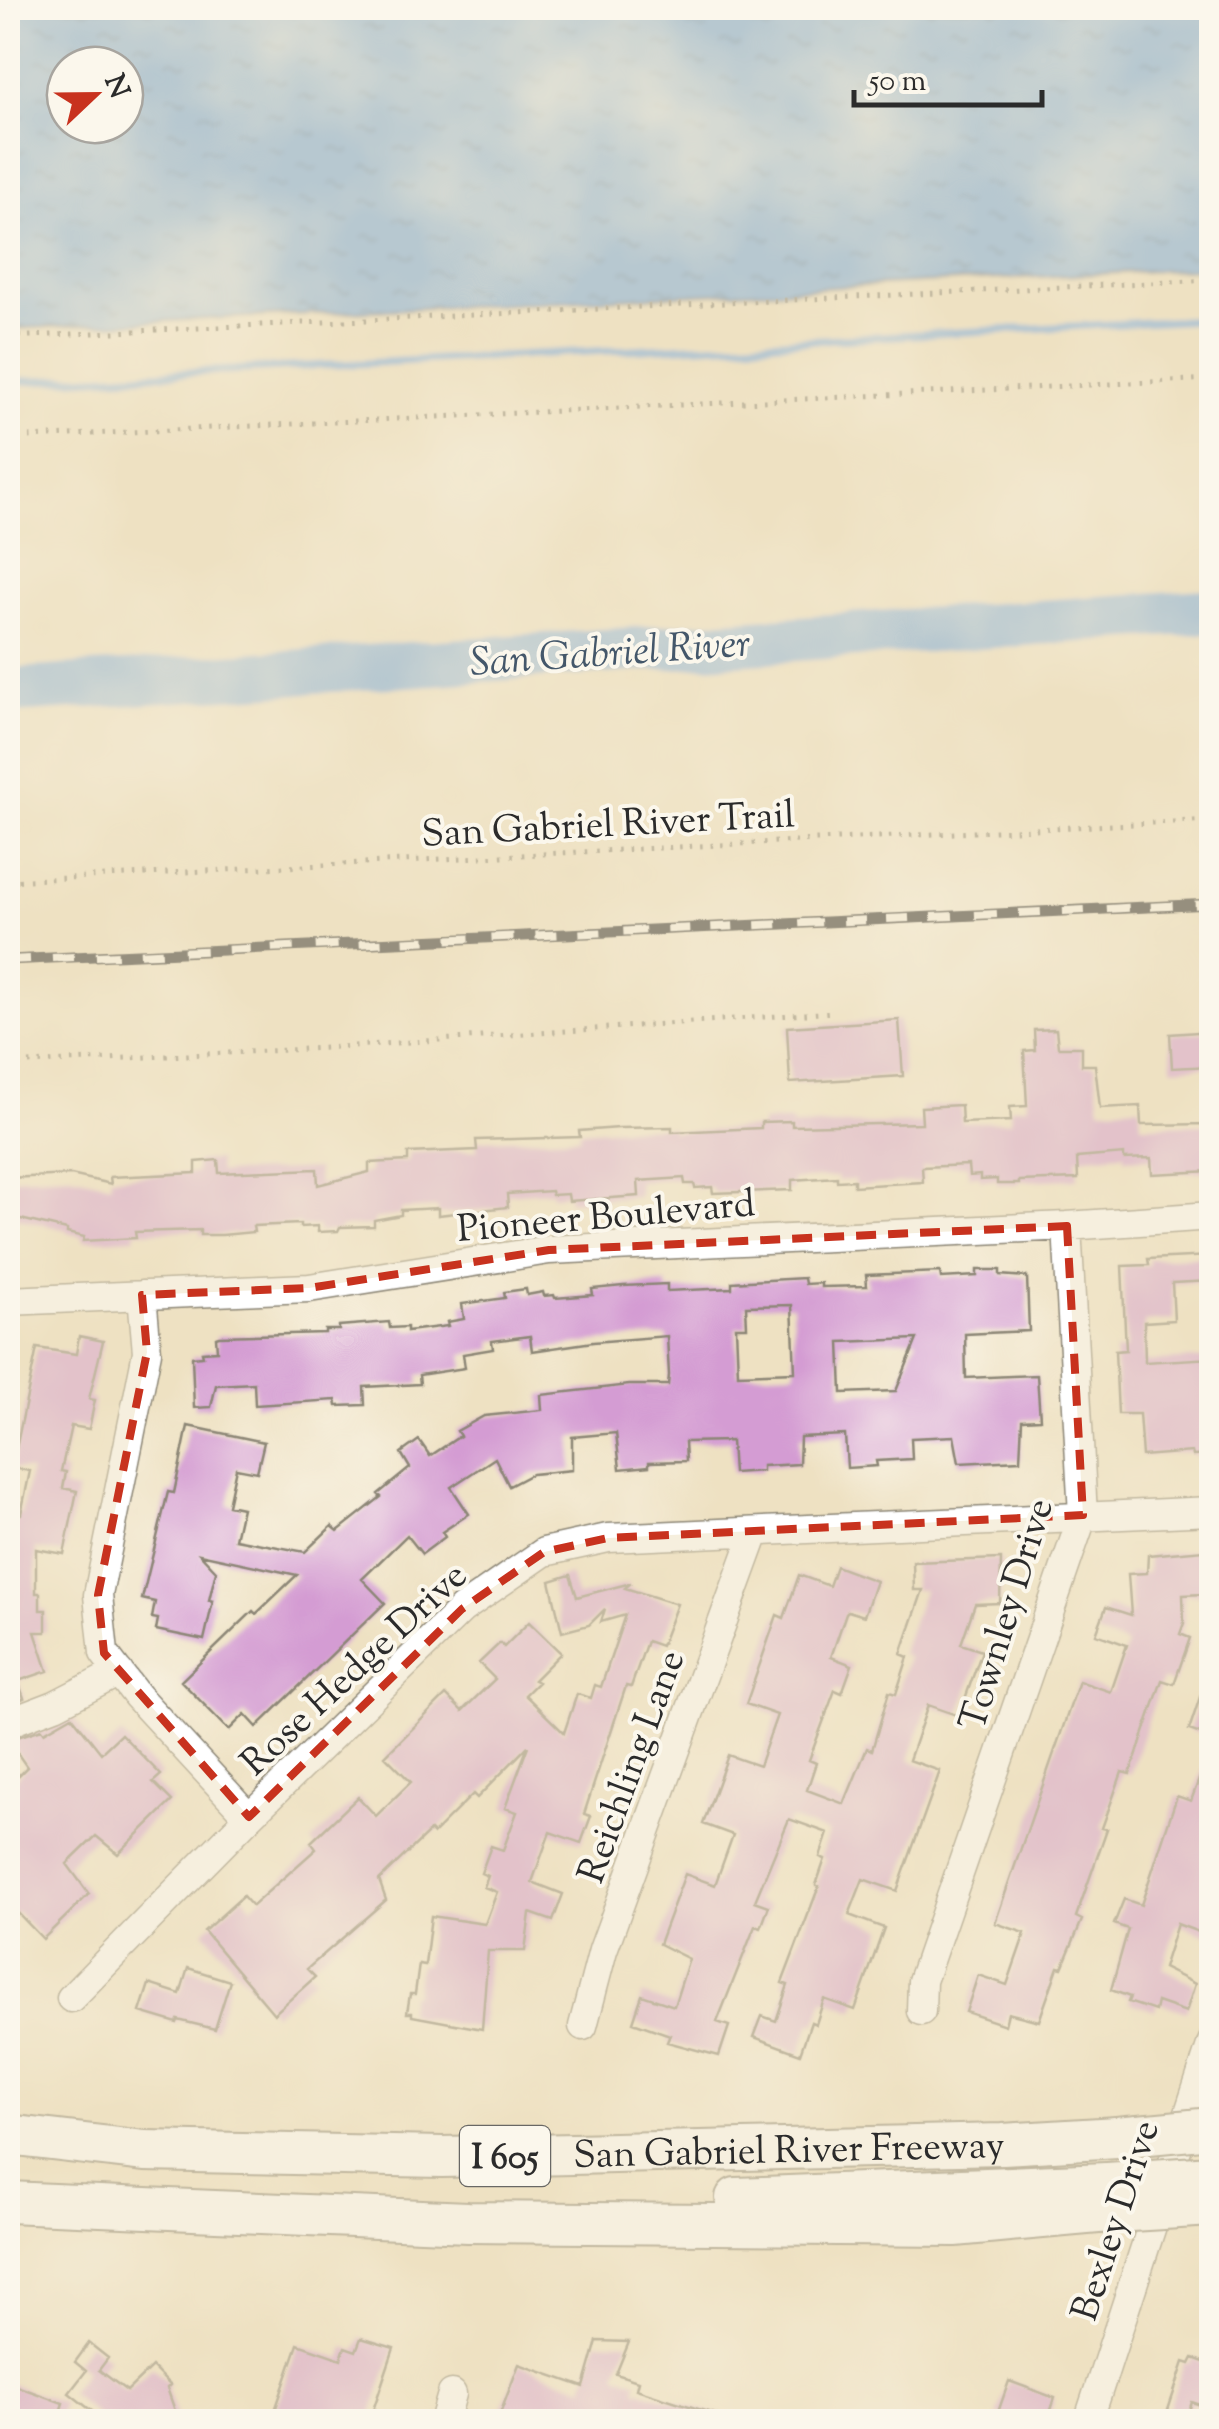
<svg xmlns="http://www.w3.org/2000/svg" width="1219" height="2429" viewBox="0 0 1219 2429" font-family="'Sorts Mill Goudy',serif">
<defs>
<pattern id="water-ripples" width="26" height="14" patternUnits="userSpaceOnUse" patternTransform="scale(2.5)"><rect width="26" height="14" fill="#73a8e0"/><path d="M2 4q2-2 4 0t4 0M15 11q2-2 4 0t4 0" fill="none" stroke="#5f89b6"/></pattern>
</defs>
<rect width="100%" height="100%" fill="#fbf7ec"/>
<filter id="ink" filterUnits="userSpaceOnUse"><feTurbulence type="fractalNoise" baseFrequency=".01" numOctaves="2"/><feDisplacementMap in="SourceGraphic" scale="20" xChannelSelector="R" yChannelSelector="G"/><feConvolveMatrix kernelMatrix="1 2 1 2 8 2 1 2 1" color-interpolation-filters="sRGB"/></filter>
<filter id="wash" filterUnits="userSpaceOnUse"><feTurbulence type="fractalNoise" baseFrequency=".0048" numOctaves="4" result="noise"/><feDisplacementMap in="SourceGraphic" scale="40" xChannelSelector="R" yChannelSelector="G"/><feGaussianBlur stdDeviation="2.25" result="paint"/><feColorMatrix in="noise" values="0 0 0 0 0 0 0 0 0 0 0 0 0 0 0 0 0 1.4 0 .05"/><feComposite in="paint" operator="in"/></filter>
<g filter="url(#wash)">
<rect width="100%" height="100%" fill="#eee1c2"/>
<path fill="url(#water-ripples)" stroke="#4f6a86" stroke-width="2.5" fill-rule="evenodd" d="M8,8H1211V268L8,329ZM65,65H125V125H65Z"/>
<g fill="none" stroke-linecap="round" stroke-linejoin="round">
<path stroke="#73a8e0" stroke-width="8" d="M8,382L1212,319"/>
<path stroke="#73a8e0" stroke-width="45" d="M8,691L1212,611"/>
</g>
<g id="blocks">
<path fill="#d49cd3" fill-rule="evenodd" d="M899,1020L903,1076L790,1083L787,1027Z
M1056,1029L1058,1047H1082V1065H1095L1100,1108L1140,1106L1141,1125L1212,1124V1171L1152,1174L1151,1158L1124,1159V1154L1077,1158L1078,1179L1019,1181V1184H997V1179L980,1180V1175L969,1176L968,1165L922,1167L923,1182L854,1186V1180L837,1181V1177L792,1180V1190L713,1193L712,1187L695,1188L694,1184H685L684,1178L638,1181L639,1196L569,1201L568,1194L552,1195L551,1191L507,1194L508,1207L438,1215V1208L401,1210V1215L374,1220V1226L340,1227L338,1231L318,1232V1226L300,1227V1224L253,1226L254,1232L222,1235H200V1230L135,1232L136,1238L83,1241L84,1237L67,1233V1230L8,1216V1178L71,1175L111,1184L110,1177L196,1173V1162L218,1160L219,1173L317,1169L318,1185L369,1172V1163L408,1161V1153L477,1150L476,1140L580,1137L579,1131L619,1128L672,1127V1132L761,1128V1122L792,1121V1126L922,1123L921,1107L961,1105L962,1123L1011,1121L1010,1107L1027,1106L1024,1051L1035,1050L1034,1030Z
M1212,1031V1066L1172,1068L1170,1034Z
M1212,1256V1281L1172,1283L1174,1320L1144,1322L1145,1362L1212,1358V1455L1193,1456L1192,1452L1142,1456L1139,1414H1118L1115,1351L1126,1350L1122,1266L1149,1265L1148,1259Z
M977,1270H1000V1275L1027,1277L1029,1331L965,1334L966,1378L1037,1375L1040,1419L1022,1420L1020,1460L959,1463L954,1436L911,1438L912,1459L876,1461L877,1466L847,1468L845,1435L800,1437L799,1464L762,1466V1471L733,1473L731,1441L685,1442L686,1461L649,1462V1466L620,1469L616,1433L572,1437V1470L532,1474L509,1486L495,1458L451,1487L469,1514L442,1532L445,1537L422,1554L407,1535L362,1579L385,1603L257,1727L245,1714L229,1730L181,1681L253,1611L256,1614L297,1575L200,1554L216,1571L209,1600L213,1601L204,1640L156,1630L158,1619L152,1618L155,1602L142,1599L168,1492L174,1493L188,1426L264,1442L257,1472L236,1468L228,1505L242,1508L235,1539L305,1552L332,1526L338,1531L381,1497L378,1494L410,1468L401,1453L419,1440L430,1456L460,1436L457,1431L484,1416L542,1410L541,1395L629,1385H668L669,1375L667,1336L593,1342L532,1351L530,1336L492,1341L493,1349L463,1354L465,1368L419,1375L420,1384L364,1387L365,1405L337,1406L336,1400L255,1405L254,1383L216,1385L211,1407L194,1408L192,1357L203,1356L202,1352L217,1351L216,1337L219,1336L325,1333V1330H339V1326L389,1322L390,1328L407,1327V1331L448,1326L447,1322L464,1319L462,1304L505,1298L504,1292L526,1289L527,1295L543,1292L544,1296L554,1295L555,1298L593,1295L592,1289L623,1286L667,1284V1291L732,1288V1282L804,1278L805,1284L821,1283V1287L867,1286L866,1275L940,1272L941,1278L977,1276ZM792,1305L795,1372L738,1374L736,1327H747L746,1306ZM917,1339L896,1391L842,1393L840,1342Z
M79,1336L103,1341L89,1399L95,1400L89,1429L71,1426L61,1471L66,1472L63,1488L77,1491L64,1554L36,1549V1593H40V1610H46V1632H35L48,1671L18,1681L24,1698L8,1704V1513L21,1514L30,1471L12,1468L37,1348L76,1354Z
M1204,1550L1205,1559H1212V1579L1203,1580L1204,1594L1183,1595L1184,1623L1180,1634L1190,1638L1174,1684L1162,1680L1130,1774L1122,1772L1102,1828L1107,1829L1076,1917L1082,1920L1062,1968L1058,1967L1039,2021L1008,2013L1005,2025L966,2012L978,1975L1007,1985L1025,1933L995,1923L1079,1681L1111,1692L1127,1645L1096,1634L1106,1607L1131,1615L1128,1574L1147,1573L1148,1555Z
M1001,1559L1000,1603L975,1604L961,1644L982,1651L959,1716L928,1705L909,1760L940,1771L897,1891L863,1879L849,1915L884,1928L855,2010L824,1999L816,2024L811,2022L800,2054L754,2037L762,2016L776,2021L788,1985L782,1983L819,1886L816,1885L825,1859L820,1857L828,1833L789,1819L755,1901L769,1906L761,1928L755,1926L717,2022L729,2026L719,2056L667,2042L670,2035L633,2022L642,1995L674,2006L689,1959L659,1944L685,1874L715,1885L733,1835L703,1824L728,1755L759,1766L777,1715L746,1704L777,1615L784,1618L799,1575L829,1586L836,1566L876,1581L864,1616L848,1611L846,1613L831,1657L852,1665L842,1693L835,1690L809,1760L816,1763L807,1790L844,1804L867,1748L872,1750L889,1692L896,1694L908,1657L901,1654L923,1590H914L913,1562Z
M570,1575L577,1597L631,1583L625,1588L677,1604L661,1646L647,1641L631,1687L626,1686L584,1814L591,1816L581,1843L550,1832L532,1882L563,1894L553,1921L530,1913L525,1951H488L482,2029L412,2016V2013H407L410,1994H415L419,1964L425,1965L431,1916L485,1924L497,1892L484,1887L488,1876L481,1873L491,1846L503,1850L517,1812L505,1808L528,1746L477,1798L473,1794L433,1834L430,1831L379,1880L386,1900L307,1969L315,1977L274,2014L204,1931L243,1896L252,1906L316,1849L311,1842L358,1797L376,1816L411,1782L385,1756L446,1695L462,1711L495,1679L479,1663L500,1643L504,1647L529,1622L561,1653L534,1680L538,1682L525,1695L564,1733L577,1694L591,1698L595,1685L601,1687L625,1615L601,1622L605,1609L589,1625L562,1632L550,1581Z
M1208,1673H1212V1738L1189,1730Z
M72,1716L101,1753L121,1734L161,1775L153,1782L172,1801L118,1854L96,1836L67,1864L89,1894L43,1939L17,1912L8,1921V1786L27,1767L8,1740L42,1729L44,1732Z
M1209,1752L1212,1753V1937L1177,1924L1163,1968L1195,1984L1186,2012L1157,2002L1155,2011L1128,2002L1130,1997L1111,1990L1128,1929L1114,1924L1124,1899L1141,1905L1177,1796L1191,1801Z
M188,1968L230,1981L215,2029L178,2020L177,2023L140,2012L149,1984L180,1994Z
M361,2338L394,2348L369,2422H271L298,2344L341,2359L345,2347L356,2351Z
M597,2341L629,2342L616,2374L638,2381L636,2389L724,2417L723,2422H497L519,2364L584,2387Z
M89,2343L108,2358L99,2370L127,2391L152,2367L170,2385L167,2388L179,2422H106L69,2393L86,2371L75,2362Z
M1193,2358L1212,2365V2409L1192,2402L1185,2422H1164L1184,2362L1190,2364Z
M1009,2381L1055,2398L1047,2422H1015L997,2415Z
M8,2383L63,2403L57,2422H40L8,2410Z"/>
</g>
</g>
<g filter="url(#ink)">
<use href="#blocks" fill-opacity="0" stroke="#8c8676" stroke-width="2.5"/>
<g fill="none" stroke-linecap="round" stroke-linejoin="round">
<defs>
<path id="minor" d="M142,1295L147,1352L98,1595L104,1653L137,1696L249,1817
M8,1301L309,1288L549,1250L1067,1226L1212,1216
M8,1723L55,1705L119,1672
M71,1998L249,1817L462,1609L544,1552L608,1538L1212,1511
M921,2011L922,1981L1083,1515L1067,1226
M583,2026L603,1950L755,1533
M444,2422L452,2394
M1088,2422L1212,2042"/>
<g id="highway">
<path id="s1" d="M8,2135L145,2151L442,2157L1003,2144L1117,2137"/>
<path d="M736,2198L1107,2183"/>
<path d="M8,2202L468,2222L955,2226L1098,2213"/>
</g>
</defs>
<use href="#minor" stroke="#8c8676" stroke-width="31"/>
<use href="#highway" stroke="#8c8676" stroke-width="44"/>
<path stroke="#8c8676" stroke-width="5" stroke-dasharray="2.5 8" stroke-linecap="butt" d="M8,337L1212,280
M8,438L1212,379
M8,881L1212,820
M8,1064L326,1048L834,1012"/>
<use href="#minor" stroke="#fff" stroke-width="28"/>
<use href="#highway" stroke="#fff" stroke-width="40"/>
<defs>
<path id="rail" d="M8,960L1212,904"/>
</defs>
<use href="#rail" stroke="#2b2b2b" stroke-width="11"/>
<use href="#rail" stroke="#fbf7ec" stroke-width="8" stroke-dasharray="22" stroke-linecap="butt"/>
<defs>
<path id="highway-bridge" d="M1117,2137L1212,2128
M1107,2183L1212,2176
M1098,2213L1212,2206"/>
</defs>
<use href="#highway-bridge" stroke="#8c8676" stroke-width="44" stroke-linecap="butt"/>
<use href="#highway-bridge" stroke="#fff" stroke-width="40"/>
</g>
</g>
<path d="M0 0H1219V2429H0ZM1067,1226L1083,1515L608,1538L544,1552L462,1609L249,1817L104,1653L98,1595L147,1352L142,1295L309,1288L549,1250Z" fill="#eee1c2" fill-opacity=".55" fill-rule="evenodd"/>
<path fill="none" stroke="#c8321e" stroke-width="8" stroke-dasharray="20 12" stroke-linejoin="round" d="M1067,1226L1083,1515L608,1538L544,1552L462,1609L249,1817L104,1653L98,1595L147,1352L142,1295L309,1288L549,1250Z"/>
<g text-anchor="middle" stroke-width="8" stroke-linejoin="round" paint-order="stroke">
<rect fill="#fbf7ec" stroke="#696865" stroke-width="2.5" x="460" y="2126" width="90" height="60" rx="8"/>
<g font-size="35" font-weight="bold" fill="#2b2b2b">
<text x="505" y="2168">I 605</text>
</g>
<g font-size="38" fill="#2b2b2b" stroke="#fbf7ec">
<text transform="translate(608 823) rotate(-3)" y="13">San Gabriel River Trail</text>
<text transform="translate(606 1215) rotate(-5)" y="13">Pioneer Boulevard</text>
<text transform="translate(1005 1614) rotate(-73)" y="13">Townley Drive</text>
<text transform="translate(353 1668) rotate(-43)" y="13">Rose Hedge Drive</text>
<text transform="translate(630 1766) rotate(-70)" y="13">Reichling Lane</text>
<text dy="13" stroke="none"><textPath href="#s1" startOffset="782">San Gabriel River Freeway</textPath></text>
<text transform="translate(1114 2220) rotate(-72)" y="13">Bexley Drive</text>
</g>
<g font-size="40" font-style="italic" fill="#44576a" stroke="#fbf7ec">
<text transform="translate(610 651) rotate(-4)" y="14">San Gabriel River</text>
</g>
</g>
<rect width="1219" height="2429" fill="none" stroke="#fbf7ec" stroke-width="40"/>
<g transform="translate(95 95) rotate(68)"><circle r="48" fill="#fbf7ec" stroke="#a8a59f" stroke-width="2.5"/>
<path d="M0-8L18 38L0 25L-18 38Z" fill="#c8321e"/>
<text y="-15" font-size="28" font-weight="bold" text-anchor="middle" fill="#2b2b2b">N</text>
</g>
<path d="M854 90v15h188v-15" fill="none" stroke="#2b2b2b" stroke-width="5"/>
<text x="869" y="90" font-size="30" fill="#2b2b2b" stroke="#fbf7ec" stroke-width="8" paint-order="stroke">50 m</text>
</svg>
